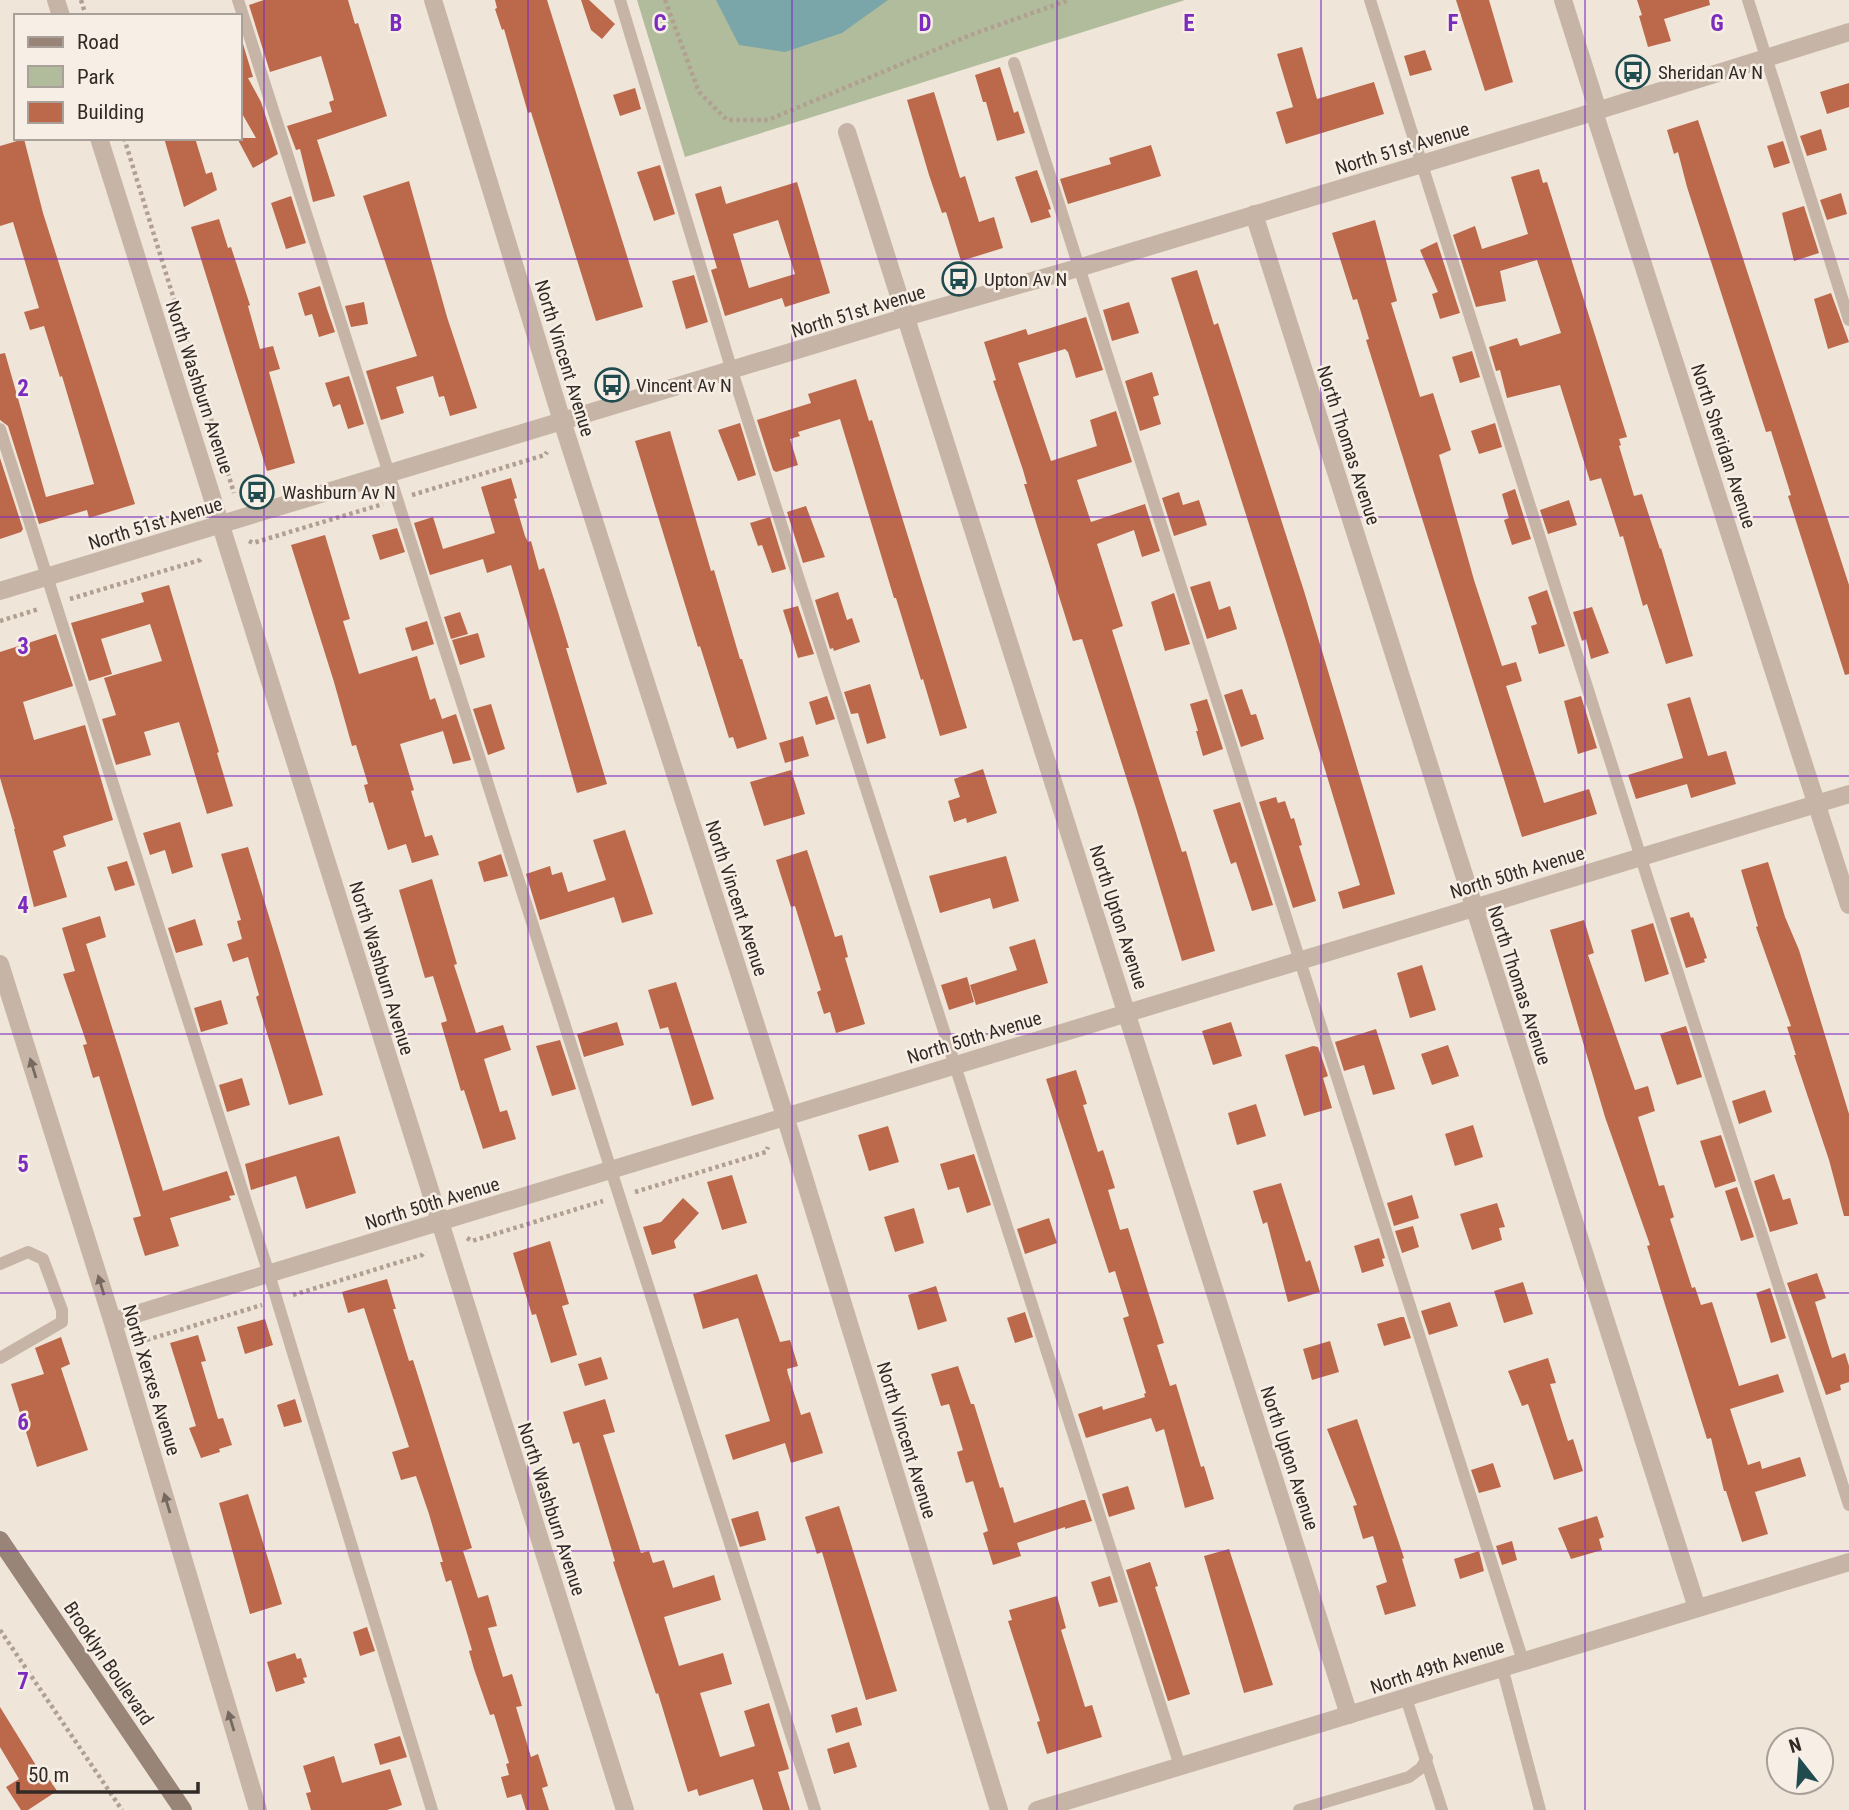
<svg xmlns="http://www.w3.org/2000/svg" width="1849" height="1810" viewBox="0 0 1849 1810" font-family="'Roboto Condensed',sans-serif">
<rect width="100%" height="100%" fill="#efe5d9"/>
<path fill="#b0bc9b" d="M637,0H1185L685,157Z"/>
<path fill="#7aa6a9" d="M716,0H888L842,33L785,52L739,45Z"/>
<path fill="#bc684a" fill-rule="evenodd" d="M264,0H348L355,24L358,23L387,116L317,140L335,196L313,202L300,149L296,150L287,126L332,112L329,102L334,100L321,56L270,72L249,5Z
M495,0H547L643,307L596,321L531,112L528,113L504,29L502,30L495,9L497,8Z
M581,0H589L615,24L602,39L591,30Z
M1456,0H1489L1513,82L1485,91Z
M1637,0H1709L1710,5L1664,19L1671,41L1648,47L1639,16L1642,15Z
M240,34L253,77L248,78L261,102L278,154L253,168L237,138H256L240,110Z
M1302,47L1317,99L1374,82L1384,114L1286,144L1276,112L1293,107L1277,54Z
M1425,50L1432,70L1410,76L1404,56Z
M1000,67L1014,113L1018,111L1025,133L997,141L986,102H983L975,75Z
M1849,83V107L1827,114L1820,92Z
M635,88L641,109L620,116L613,95Z
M934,92L960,178L965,176L979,222L994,217L1003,248L961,261L946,212L942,213L929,175L907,100Z
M1698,120L1849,585V674L1845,675L1788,496L1791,495L1771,431L1766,432L1687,187L1678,152L1674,154L1667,130Z
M1821,129L1827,150L1807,156L1800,136Z
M164,138H195L206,174L212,172L217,190L184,207Z
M24,139L43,213L135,504L89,518L87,510L39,524L8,426L0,420V354L5,353L46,497L94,484L62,376L60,377L44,326L30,330L24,312L39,308L13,222L0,226V146Z
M1783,141L1790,163L1774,168L1767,146Z
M1151,145L1161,176L1068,204L1060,179L1111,164L1109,158Z
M660,165L675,214L654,221L637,172Z
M1539,169L1543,183L1547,182L1627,437L1619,439L1621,445L1619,446L1634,496L1642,494L1660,549L1661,548L1693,656L1666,664L1647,604L1643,606L1623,536L1620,537L1601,478L1590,481L1560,385L1507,398L1500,370L1496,371L1489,347L1517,338L1520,346L1561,333L1537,260L1500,271L1506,301L1476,307L1453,235L1475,226L1482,249L1528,234L1511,177Z
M1037,170L1051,209L1048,210L1051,217L1031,223L1015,177Z
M409,181L447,317L477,408L450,416L444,396L439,397L433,376L396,387L404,413L381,420L366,371L417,356L363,196Z
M797,182L830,293L785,307L782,298L725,316L711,270L717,268L695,194L721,186L726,204ZM778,220L795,274L749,288L733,234Z
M1841,193L1847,214L1827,220L1820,200Z
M291,196L306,243L286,249L271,203Z
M1804,206L1819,253L1794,261L1782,213Z
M219,219L228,248L231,247L250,305L248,306L260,349L273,346L280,369L269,372L295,463L267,471L191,227Z
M1375,220L1397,301L1391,303L1420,397L1433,393L1451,450L1439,455L1474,580L1502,666L1516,662L1522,681L1506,686L1544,803L1589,789L1597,814L1522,837L1366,340L1369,339L1357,299L1353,300L1332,233Z
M1437,242L1460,313L1440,319L1432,294L1438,292L1420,250Z
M1197,270L1214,325L1218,323L1304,591L1395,894L1343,909L1338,892L1360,885L1286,641L1171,278Z
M694,275L708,322L686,329L672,281Z
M320,286L327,309L325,310L327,309L335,332L319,337L312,314L305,316L298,293Z
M1831,293L1849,342L1828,349L1814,299Z
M364,302L368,324L351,327L345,306Z
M1129,302L1139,333L1112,341L1103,310Z
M1086,317L1103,370L1076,378L1068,352L1065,349L1018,363L1051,461L1097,446L1090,420L1116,411L1132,462L1077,480L1091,522L1145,504L1160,551L1142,557L1134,530L1097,544L1123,626L1112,630L1182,852L1186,851L1215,951L1182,961L1136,808L1082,639L1073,641L1024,484H1027L1023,470L993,381L996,380L984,342L1026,329L1028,335Z
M1472,351L1480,377L1460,383L1452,357Z
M1152,372L1159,395L1153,397L1161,424L1140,431L1125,381Z
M349,376L364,424L348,429L340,404L333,407L325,383Z
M856,379L869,421L872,420L967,728L940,736L923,679L921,680L896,598H894L840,419L798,432L800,436L790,439L798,465L776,472L773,470L757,420L811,403L808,394Z
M740,423L756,475L738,481L718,430Z
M1495,423L1502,447L1479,454L1471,431Z
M670,431L711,571L714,570L740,659H742L767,739L737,749L733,737L729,738L700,646L698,647L635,441Z
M0,458L23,529L21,532L0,539Z
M511,478L517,498L514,499L525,536L528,542L531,541L539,570L544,568L558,612L569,648H566L607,784L577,793L511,565L487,573L483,559L430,575L414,523L433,517L443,549L495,533L481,487Z
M1515,489L1531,539L1512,545L1504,520L1509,518L1502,494Z
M1179,492L1183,505L1199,500L1207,525L1174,536L1162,498Z
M1569,500L1577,525L1548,534L1540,510Z
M806,506L825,557L803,563L787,512Z
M770,517L786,569L772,573L762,545L758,546L750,523Z
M397,528L405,552L380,560L372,535Z
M325,535L350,619L343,621L359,674L417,656L430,700L435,698L442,719L456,714L471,760L453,764L443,731L400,744L414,790L411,791L425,837L432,835L439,855L412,863L406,844L388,850L373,802L369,803L364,785L368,784L356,745L352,746L334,682L291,545Z
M1210,581L1219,610L1230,606L1237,629L1207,639L1190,587Z
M169,585L219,752L217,753L233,806L207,814L179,722L144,732L151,755L116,765L102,719L116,715L104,678L162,661L150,624L101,639L112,674L89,681L71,623L144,602L141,593Z
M1547,590L1565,646L1539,654L1531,626L1537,624L1528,597Z
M838,592L847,620L852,618L860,642L834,651L833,648L830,649L815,600Z
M1174,593L1190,644L1165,651L1151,602Z
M798,606L814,654L798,658L783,610Z
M1592,607L1609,653L1591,659L1586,639L1582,641L1573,612Z
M460,612L468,634L451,639L444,617Z
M427,621L434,644L412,651L405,628Z
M478,633L485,657L460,665L452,640Z
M56,634L73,686L23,702L34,740L85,725L113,820L63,836L66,846L53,851L67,897L34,907L14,829H15L0,778V652Z
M870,684L886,738L867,744L858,713L851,714L844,692Z
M1242,689L1251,715L1256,714L1264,739L1241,747L1224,695Z
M827,696L835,719L816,725L809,702Z
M1581,696L1597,748L1578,754L1564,701Z
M1690,697L1708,756L1726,751L1736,784L1691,798L1687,784L1636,799L1628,775L1683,758L1667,704Z
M1207,699L1223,749L1203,756L1196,731H1198L1190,704Z
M491,704L505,749L488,755L473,709Z
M803,736L809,756L785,763L779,743Z
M983,769L997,813L967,823L966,818L954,822L948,801L960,797L954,779Z
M791,770L805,814L764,826L750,782Z
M1276,797L1278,803L1285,801L1291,819L1294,818L1302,845L1299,846L1316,901L1293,908L1259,802Z
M1240,802L1273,905L1252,911L1236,862L1231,864L1213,810Z
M180,822L193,867L172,874L165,850L150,855L143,833Z
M625,830L653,914L622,923L614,897L540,920L526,874L550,866L552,875L562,872L568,892L606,880L593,840Z
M248,847L323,1095L289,1105L256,997L259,995L248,957L233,962L227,944L242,939L237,921L241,920L221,854Z
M807,850L835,937L842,935L848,957L845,958L865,1024L836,1033L830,1012L824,1014L817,992L821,990L795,906L791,907L776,860Z
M501,854L508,876L484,882L478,862Z
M1006,856L1019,901L993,909L990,898L940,913L929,876Z
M127,861L135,885L115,891L107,867Z
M1768,862L1785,917L1799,950L1849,1114V1216H1844L1829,1160L1794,1055H1796L1787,1027L1791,1026L1756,927L1758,926L1741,870Z
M432,879L457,964L454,965L476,1033L503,1025L511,1050L484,1059L500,1112L507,1110L516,1139L483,1149L464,1090L461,1091L441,1023L447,1021L433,976L425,978L399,890Z
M1689,912L1691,918L1693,917L1707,958L1704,959L1705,962L1686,968L1670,918Z
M100,916L106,937L86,944L163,1191L227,1171L235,1195L229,1196L231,1200L170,1218L179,1246L145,1256L133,1218L141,1216L99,1076L93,1078L83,1045L87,1044L63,974L75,971L62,928Z
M195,919L203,945L176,953L168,928Z
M1584,920L1594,953L1588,955L1635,1090L1648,1086L1655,1111L1638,1117L1659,1186L1664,1185L1674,1217L1670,1219L1692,1288L1695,1287L1701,1305L1712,1302L1739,1386L1778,1374L1784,1392L1730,1409L1748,1465L1760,1461L1762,1469L1800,1457L1806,1476L1755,1492L1768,1534L1742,1542L1726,1491H1724L1711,1438L1707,1439L1663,1298L1647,1246L1650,1245L1605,1117L1550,930Z
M1653,923L1669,974L1645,982L1631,930Z
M1035,939L1048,983L976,1005L970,985L1017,970L1009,947Z
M1422,965L1436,1010L1410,1018L1397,973Z
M967,977L974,1002L949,1010L941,985Z
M676,982L714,1099L692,1106L668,1027L660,1029L648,990Z
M221,1000L228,1024L201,1032L194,1008Z
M617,1022L624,1045L584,1057L577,1034Z
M1231,1022L1242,1056L1213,1065L1202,1031Z
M1686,1026L1702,1077L1677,1085L1660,1034Z
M1376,1029L1395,1089L1373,1095L1364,1065L1344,1071L1335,1042Z
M560,1040L576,1089L552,1096L536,1046Z
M1448,1045L1459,1076L1432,1085L1421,1054Z
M1313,1046L1318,1047L1328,1076L1323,1078L1332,1108L1304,1116L1285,1055Z
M1076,1070L1087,1104L1083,1105L1098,1152L1103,1150L1115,1188L1108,1190L1120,1230L1128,1228L1164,1343L1157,1345L1170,1386L1176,1384L1201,1467L1204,1466L1214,1499L1185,1508L1164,1429L1156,1432L1151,1418L1086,1438L1078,1414L1102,1406L1103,1410L1145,1397L1144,1394L1146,1393L1123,1318L1129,1316L1115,1271L1109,1273L1046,1079Z
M242,1078L250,1105L227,1112L219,1085Z
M1765,1090L1772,1112L1739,1124L1732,1101Z
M1256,1104L1266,1136L1237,1145L1228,1113Z
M1473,1125L1483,1157L1455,1166L1445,1134Z
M888,1126L899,1162L869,1171L858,1135Z
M1721,1135L1736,1181L1715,1188L1700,1141Z
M339,1136L356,1193L306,1209L296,1176L251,1190L245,1164Z
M974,1154L991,1205L967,1213L959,1187L948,1190L940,1164Z
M1774,1174L1783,1200L1790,1198L1798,1224L1770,1232L1754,1181Z
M732,1175L747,1223L722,1230L707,1182Z
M1281,1183L1306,1262L1310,1260L1320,1292L1288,1302L1267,1222L1263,1224L1253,1191Z
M1737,1187L1754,1237L1741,1241L1725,1191Z
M1412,1195L1419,1218L1394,1226L1387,1203Z
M683,1198L699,1213L674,1241L676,1248L652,1255L643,1227L661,1222Z
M1497,1203L1505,1227L1499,1228L1502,1240L1472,1250L1460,1214Z
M914,1208L924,1243L895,1252L884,1217Z
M1049,1218L1057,1243L1025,1254L1017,1229Z
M1413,1226L1419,1247L1402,1253L1395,1231Z
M1379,1238L1385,1258L1382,1259L1384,1266L1362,1273L1354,1246Z
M550,1241L569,1304L562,1306L577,1355L551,1363L536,1314L532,1315L513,1253Z
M1817,1273L1826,1298L1815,1302L1832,1358L1845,1353L1849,1366V1382L1840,1385L1841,1390L1826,1395L1787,1283Z
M757,1274L780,1342L790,1340L798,1366L787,1369L788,1374L801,1415L810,1412L823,1453L791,1463L785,1443L733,1460L725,1435L770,1421L738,1318L703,1329L693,1294Z
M387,1279L396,1309H393L409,1361L413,1360L472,1548L463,1551L478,1598L488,1595L497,1626L488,1628L503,1677L512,1674L522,1706L516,1707L531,1757L538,1754L548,1786L542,1788L549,1810H526L521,1794L507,1798L501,1777L509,1775L506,1764L509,1763L494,1714L490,1715L474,1669L469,1651L472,1650L451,1580L446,1582L440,1562H443L429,1514L416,1476L401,1480L392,1452L409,1447L364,1308L348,1313L342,1292Z
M1523,1282L1533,1314L1504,1323L1494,1291Z
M936,1286L947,1321L918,1330L908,1295Z
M1770,1288L1786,1338L1771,1343L1756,1293Z
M1450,1302L1458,1326L1429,1335L1421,1311Z
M1025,1312L1033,1337L1015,1343L1007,1318Z
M1401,1317H1404L1411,1338L1384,1346L1377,1324Z
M265,1319L273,1345L245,1354L237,1327Z
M198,1335L206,1361L201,1362L218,1419L223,1418L232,1445L219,1449L220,1452L201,1458L189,1428L196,1426L170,1343Z
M61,1337L70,1364L61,1368L88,1450L37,1467L11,1384L44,1374L35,1348Z
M1330,1341L1339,1372L1312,1380L1303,1349Z
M601,1357L608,1379L585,1386L578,1364Z
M1548,1358L1556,1383L1550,1384L1568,1441L1573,1439L1583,1471L1554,1480L1528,1404L1522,1406L1508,1371Z
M958,1366L971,1404H974L1000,1488L1003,1487L1014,1523L1082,1500H1085L1092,1521L1065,1529V1527L1017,1543L1021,1556L993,1565L983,1533L988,1531L973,1481L966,1483L957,1452L963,1450L949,1404L941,1406L931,1374Z
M295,1399L302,1422L284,1427L277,1405Z
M605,1399L615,1432L603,1435L641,1553L649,1551L653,1563L664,1560L673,1588L714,1575L721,1600L664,1617L679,1666L723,1653L732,1684L700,1693L720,1757L755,1746L744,1711L769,1703L789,1769L778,1772L790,1810H763L753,1779L699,1796L697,1789L688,1792L658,1693L656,1694L613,1562L615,1561L579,1442L573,1444L563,1412Z
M1357,1419L1404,1558L1402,1559L1416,1606L1385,1615L1376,1586L1387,1582L1373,1536L1363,1539L1353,1506L1357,1505L1327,1429Z
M1493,1463L1501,1487L1479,1493L1471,1470Z
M1128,1486L1135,1509L1109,1517L1102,1494Z
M248,1494L282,1604L250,1614L219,1503Z
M839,1506L897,1691L866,1700L822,1552L817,1554L805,1517Z
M758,1511L766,1540L740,1547L731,1519Z
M1597,1516L1604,1537L1599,1539L1602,1550L1571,1559L1558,1528Z
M1512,1541L1517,1560L1502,1565L1496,1546Z
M1229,1549L1273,1685L1244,1693L1204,1556Z
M1479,1551L1484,1571L1460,1579L1454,1559Z
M1150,1562L1158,1586L1155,1587L1190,1694L1168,1701L1126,1570Z
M1110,1576L1118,1602L1099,1607L1091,1582Z
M1057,1596L1066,1628L1061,1630L1085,1707L1092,1705L1102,1737L1047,1754L1037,1722L1040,1721L1008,1621L1012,1620L1009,1610Z
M367,1627L375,1651L360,1656L353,1632Z
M295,1653L297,1659L301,1658L307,1677L303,1678L305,1683L276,1692L267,1662Z
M0,1707L37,1767L40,1765L57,1791L28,1810H21L6,1787L19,1779L0,1747Z
M857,1707L862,1725L836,1733L831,1715Z
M400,1736L407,1757L380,1765L374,1744Z
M849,1742L857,1767L834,1774L827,1749Z
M334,1756L342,1783L390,1769L402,1805L387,1810H311L306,1793L311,1792L303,1766Z"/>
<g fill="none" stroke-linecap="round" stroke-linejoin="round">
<path stroke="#b19f91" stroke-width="4.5" stroke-dasharray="3.5 3.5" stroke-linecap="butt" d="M81,0L86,16
M665,0L699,92L727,120H768L973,34L1069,0
M124,138L234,493
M412,495L545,455L547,452
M249,541L253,543L383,504
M70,599L200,560L202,557
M0,621L39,609
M635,1192L766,1152L768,1147
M467,1238L472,1241L603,1201
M293,1295L422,1255L425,1251
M140,1342L262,1305
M0,1630L122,1810"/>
<path stroke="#c6b5a6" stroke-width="12" d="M238,0L815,1810
M620,0L732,371L1180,1766
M1370,0L1649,883L1849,1505
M1748,0L1849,320
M1014,63L1523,1661
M0,429L269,1274L432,1810
M0,1264L28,1252L43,1259L62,1310V1322L0,1358
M1502,1667L1540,1810
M1406,1698L1442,1810
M1299,1810L1409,1777L1421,1768L1427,1758"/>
<path stroke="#c6b5a6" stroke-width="18" d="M56,0L61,16
M433,0L562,421L785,1116L999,1810
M1563,0L1598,111L1596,118L1849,905
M847,132L1349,1715
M99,138L625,1810
M1254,214L1697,1608
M0,591L906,317L1078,268L1574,118L1849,32
M0,964L113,1323L258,1810
M113,1323L126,1317L1849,794"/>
<path stroke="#c6b5a6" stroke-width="18" d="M1037,1810L1849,1562"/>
<path stroke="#998578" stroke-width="18" d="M0,1540L183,1810"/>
</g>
<defs><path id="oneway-solid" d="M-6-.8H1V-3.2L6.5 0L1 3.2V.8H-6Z" transform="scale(1.75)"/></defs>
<g fill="#756960">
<use href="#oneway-solid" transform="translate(33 1068) rotate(-107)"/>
<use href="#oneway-solid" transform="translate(101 1285) rotate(-107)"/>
<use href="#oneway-solid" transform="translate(167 1503) rotate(-107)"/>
<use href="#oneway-solid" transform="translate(231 1721) rotate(-107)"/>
</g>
<path fill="none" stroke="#7b2cbf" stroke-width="2" stroke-opacity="0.55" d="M264,0V1810M528,0V1810M792,0V1810M1057,0V1810M1321,0V1810M1585,0V1810M0,259H1849M0,517H1849M0,776H1849M0,1034H1849M0,1293H1849M0,1551H1849"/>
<defs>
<symbol id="bus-ring" viewBox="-11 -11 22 22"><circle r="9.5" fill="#f7efe5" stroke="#204c50" stroke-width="1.5"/><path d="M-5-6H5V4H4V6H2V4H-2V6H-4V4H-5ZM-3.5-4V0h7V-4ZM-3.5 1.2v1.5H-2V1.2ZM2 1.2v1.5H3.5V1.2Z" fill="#204c50"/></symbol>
</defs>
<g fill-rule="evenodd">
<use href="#bus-ring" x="1614" y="53" width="38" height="38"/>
<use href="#bus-ring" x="940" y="260" width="38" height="38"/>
<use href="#bus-ring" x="593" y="366" width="38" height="38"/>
<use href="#bus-ring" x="238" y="473" width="38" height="38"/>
</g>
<g text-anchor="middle" stroke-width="5" stroke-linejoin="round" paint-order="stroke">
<g font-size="19" fill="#322a26" stroke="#f7efe5" text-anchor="start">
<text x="1658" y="79">Sheridan Av N</text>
<text x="984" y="286">Upton Av N</text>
<text x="636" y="392">Vincent Av N</text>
<text x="282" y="499">Washburn Av N</text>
</g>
<g font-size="19" fill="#322a26" stroke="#f7efe5">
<text transform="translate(1402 148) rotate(-17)" y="7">North 51st Avenue</text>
<text transform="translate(858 311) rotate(-17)" y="7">North 51st Avenue</text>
<text transform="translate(565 358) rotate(73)" y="7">North Vincent Avenue</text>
<text transform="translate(200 387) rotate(72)" y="7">North Washburn Avenue</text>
<text transform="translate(1349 445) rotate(72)" y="7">North Thomas Avenue</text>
<text transform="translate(1724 446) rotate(72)" y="7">North Sheridan Avenue</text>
<text transform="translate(155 523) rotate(-17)" y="7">North 51st Avenue</text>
<text transform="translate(1517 872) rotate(-17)" y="7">North 50th Avenue</text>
<text transform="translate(737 898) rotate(72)" y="7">North Vincent Avenue</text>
<text transform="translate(1119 917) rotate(72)" y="7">North Upton Avenue</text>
<text transform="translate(382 968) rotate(73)" y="7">North Washburn Avenue</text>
<text transform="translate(1520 985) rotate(72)" y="7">North Thomas Avenue</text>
<text transform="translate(974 1037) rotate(-17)" y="7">North 50th Avenue</text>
<text transform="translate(432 1203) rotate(-17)" y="7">North 50th Avenue</text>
<text transform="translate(152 1380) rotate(73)" y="7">North Xerxes Avenue</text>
<text transform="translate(907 1440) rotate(73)" y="7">North Vincent Avenue</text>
<text transform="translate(1290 1458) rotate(72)" y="7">North Upton Avenue</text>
<text transform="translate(552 1509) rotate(72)" y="7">North Washburn Avenue</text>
<text transform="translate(109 1663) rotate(56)" y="7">Brooklyn Boulevard</text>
<text transform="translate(1437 1666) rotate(-18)" y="7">North 49th Avenue</text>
</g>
</g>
<g font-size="23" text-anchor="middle" font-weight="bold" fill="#7b2cbf" stroke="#f7efe5" stroke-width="5" stroke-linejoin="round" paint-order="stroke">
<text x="396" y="31">B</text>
<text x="660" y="31">C</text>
<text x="925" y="31">D</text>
<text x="1189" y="31">E</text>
<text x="1453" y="31">F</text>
<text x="1717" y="31">G</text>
<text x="23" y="396">2</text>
<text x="23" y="654">3</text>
<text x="23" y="913">4</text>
<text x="23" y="1172">5</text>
<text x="23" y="1430">6</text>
<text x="23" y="1689">7</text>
</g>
<rect x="14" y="14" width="228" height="126" fill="#f7efe5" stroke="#a8a099" stroke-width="2"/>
<rect x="28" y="37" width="35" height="10" fill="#998578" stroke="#a8a099" stroke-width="2"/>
<text x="77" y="49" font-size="21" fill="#322a26">Road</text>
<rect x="28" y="66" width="35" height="21" fill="#b0bc9b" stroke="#a8a099" stroke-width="2"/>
<text x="77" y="84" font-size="21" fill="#322a26">Park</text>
<rect x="28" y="102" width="35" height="21" fill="#bc684a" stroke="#a8a099" stroke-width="2"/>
<text x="77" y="119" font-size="21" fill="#322a26">Building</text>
<g transform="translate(1800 1761) rotate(343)"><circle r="33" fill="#f7efe5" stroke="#a8a099" stroke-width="2"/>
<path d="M0-5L12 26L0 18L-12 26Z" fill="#204c50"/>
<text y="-10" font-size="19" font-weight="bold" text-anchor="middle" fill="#322a26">N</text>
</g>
<path d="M18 1782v10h180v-10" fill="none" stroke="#322a26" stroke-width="3.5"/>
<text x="28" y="1782" font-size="21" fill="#322a26" stroke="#f7efe5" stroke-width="5" paint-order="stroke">50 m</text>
</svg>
